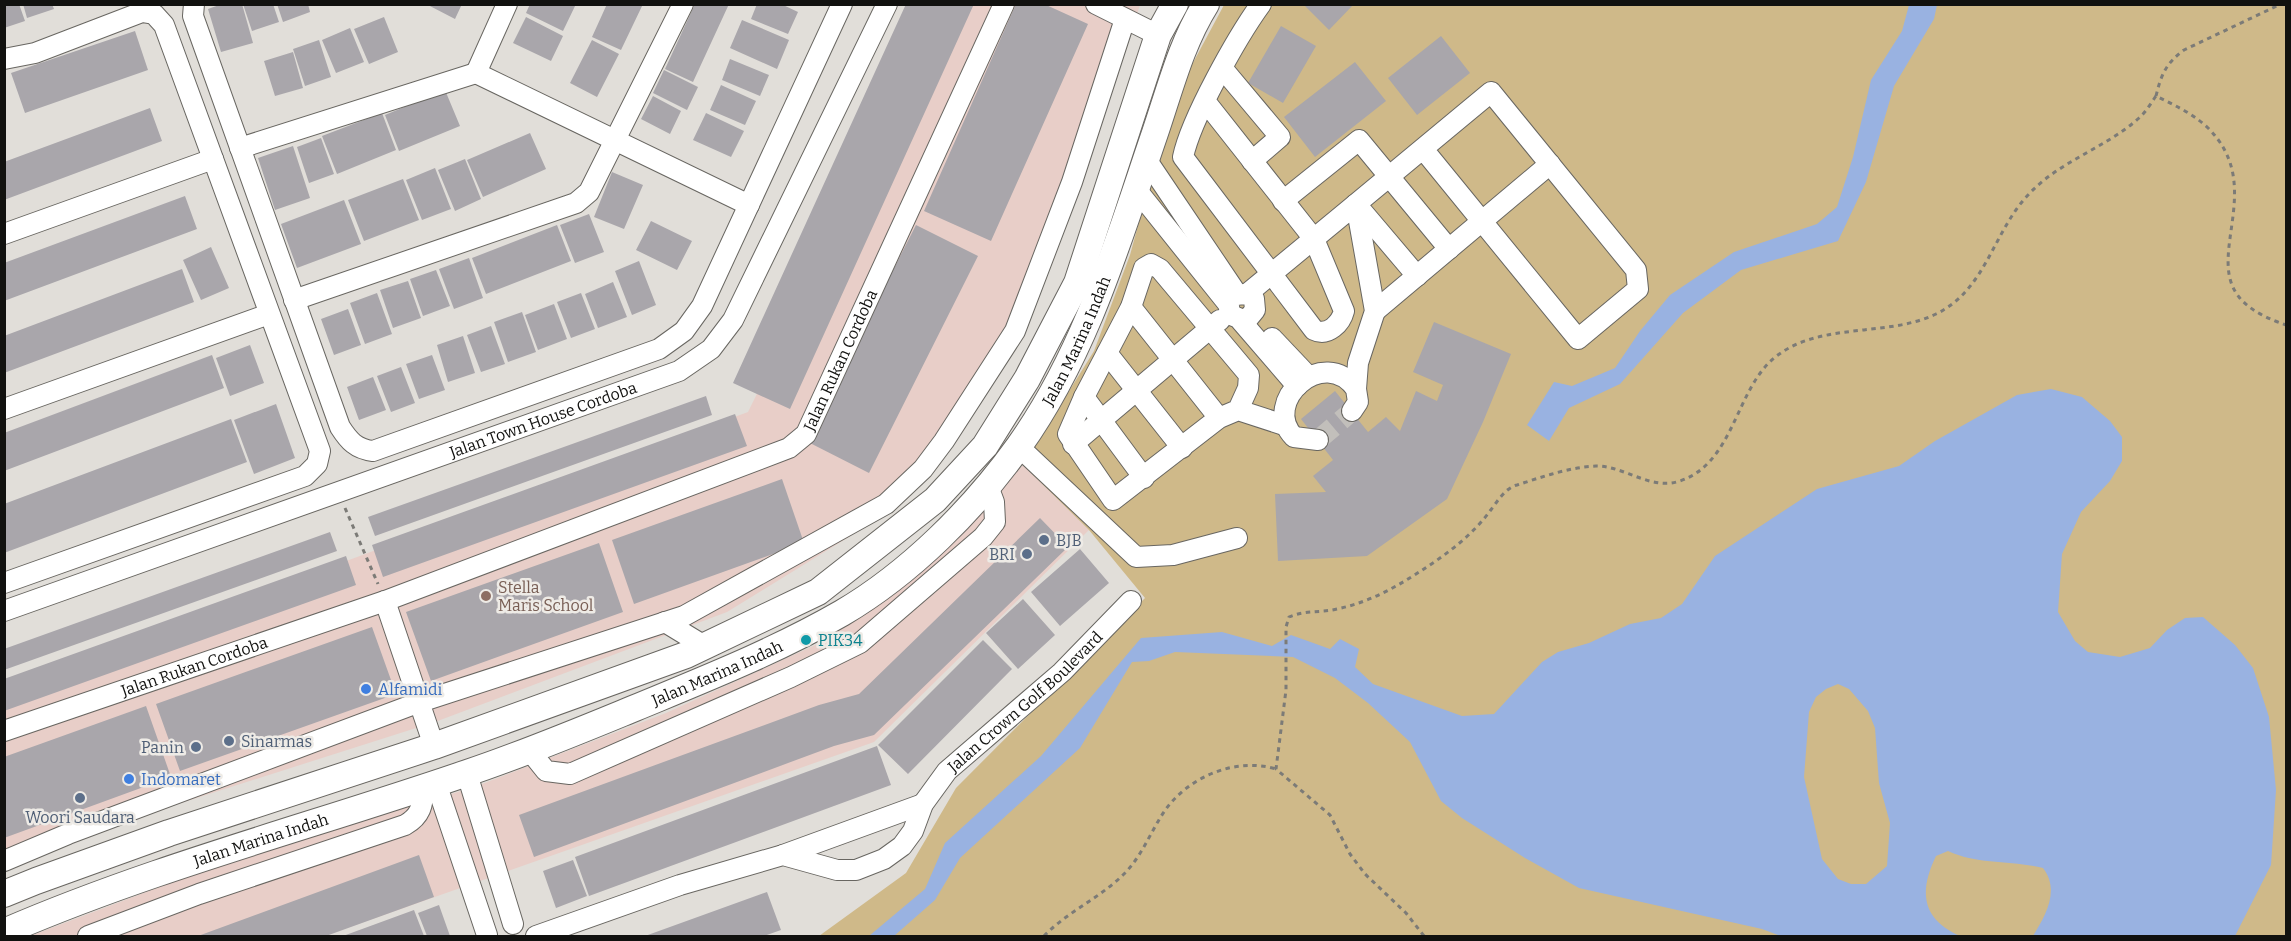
<svg xmlns="http://www.w3.org/2000/svg" width="2291" height="941" viewBox="0 0 2291 941" font-family="Bitter,serif">
<rect width="100%" height="100%" fill="#e1ded9"/>
<path fill="#e8cec8" d="M948,5H1140L1053,262L1005,364L934,459L852,535L727,612L435,722L5,859L4,688L748,412Z
M1023,465L1089,530L874,742L324,936H30L220,864L474,787L666,713L822,642L915,578Z"/>
<path fill="#cfb989" d="M1224,5H2286V936H819L906,873L956,788L1145,598L1089,530L1023,465L1094,351L1130,255L1145,200L1156,173L1173,100Z"/>
<path fill="#99b2e1" fill-rule="evenodd" d="M1909,5H1937L1934,19L1894,86L1866,182L1838,241L1741,270L1683,313L1620,384L1569,408L1549,441L1527,425L1554,382L1572,386L1615,368L1640,331L1670,295L1734,252L1817,224L1837,207L1853,157L1871,80L1902,31Z
M2051,389L2082,397L2110,421L2122,437V461L2110,481L2081,512L2062,554L2058,612L2075,641L2088,652L2120,657L2150,648L2167,630L2185,618L2203,617L2235,645L2253,668L2269,717L2276,790L2271,865L2235,936H2033C2046,915 2060,890 2043,868C2011,860 1978,865 1948,851L1936,856C1919,891 1921,919 1960,936H1781L1762,929L1579,888L1525,858L1462,818L1441,801L1410,742L1368,703L1335,678L1293,657L1175,652L1149,661L1132,662L1080,748L960,858L935,900L894,936H869L925,889L945,843L1041,756L1141,638L1222,632L1272,646L1291,635L1330,649L1340,639L1359,649L1355,667L1373,684L1462,716L1494,714L1542,662L1558,652L1589,643L1630,624L1661,618L1682,604L1715,556L1817,489L1899,466L1935,441L2017,395ZM1838,684L1849,689L1868,711L1875,728L1879,783L1890,823L1887,866L1866,884H1851L1838,879L1822,859L1804,777L1809,712L1816,697L1826,689Z"/>
<path fill="#a9a6ab" d="M4,4H19L25,21L4,28Z
M23,4H52L54,9L27,18Z
M222,4H242L253,43L221,52L208,9Z
M243,4H273L279,22L252,31Z
M277,4H308L310,12L283,22Z
M426,4H462L455,19Z
M530,4H576L563,31L526,13Z
M607,4H643L621,50L592,37Z
M695,4H729L693,82L665,69Z
M757,4H781L798,12L788,34L751,19Z
M906,4H974L790,409L733,383Z
M1016,4H1044L1088,24L991,241L924,211Z
M1303,4H1354L1329,30Z
M384,17L398,52L369,64L354,29Z
M526,17L563,36L551,61L513,43Z
M742,20L789,40L777,69L730,48Z
M1281,26L1316,46L1283,103L1248,83Z
M350,28L364,62L336,73L322,40Z
M135,31L148,70L25,113L11,73Z
M1441,36L1470,73L1417,115L1388,78Z
M319,40L331,77L305,86L293,49Z
M592,40L619,54L597,97L570,83Z
M293,52L303,88L275,96L264,61Z
M730,59L769,75L760,96L722,80Z
M1355,62L1386,101L1315,157L1284,117Z
M664,70L698,87L687,110L653,93Z
M721,85L756,101L745,125L710,110Z
M445,90L460,126L399,151L385,115Z
M653,96L681,111L670,134L641,119Z
M150,108L162,141L4,200V162Z
M382,113L396,150L337,174L322,136Z
M706,113L744,131L731,157L693,140Z
M530,133L546,169L483,197L467,160Z
M321,138L334,174L309,183L297,147Z
M293,146L310,198L275,210L258,158Z
M465,159L481,199L455,211L438,170Z
M435,168L451,209L422,220L406,180Z
M612,172L643,185L624,229L594,217Z
M403,179L419,220L364,241L348,200Z
M185,196L197,229L4,301V263Z
M344,200L361,244L297,268L281,224Z
M589,214L604,252L575,263L560,225Z
M651,221L692,241L677,270L636,250Z
M557,225L571,261L486,294L472,258Z
M916,225L978,256L869,473L806,441Z
M211,247L229,288L201,300L183,260Z
M469,258L483,298L454,309L439,269Z
M639,261L656,305L632,315L615,271Z
M182,269L194,302L4,373V336Z
M436,270L450,306L423,316L410,279Z
M408,281L421,318L393,328L380,290Z
M613,282L627,317L598,328L585,294Z
M377,293L392,334L365,344L350,303Z
M581,293L595,329L571,338L557,302Z
M554,304L567,339L538,350L525,315Z
M348,309L361,345L334,355L321,319Z
M522,312L536,352L508,362L494,322Z
M1434,322L1511,354L1483,422L1447,499L1367,556L1278,561L1275,494L1326,492L1313,476L1333,460L1301,419L1335,391L1368,432L1386,417L1400,431L1416,391L1437,401L1443,385L1413,372Z
M491,326L505,364L481,372L467,335Z
M463,336L475,373L448,382L437,345Z
M250,345L264,383L230,396L216,358Z
M212,355L224,388L4,471V433Z
M432,355L445,390L419,399L406,364Z
M401,367L415,403L391,412L377,376Z
M373,377L386,410L359,420L347,387Z
M706,396L712,415L375,536L368,517Z
M276,404L295,458L254,474L234,420Z
M735,414L747,446L383,577L372,545Z
M231,419L247,462L4,553V504Z
M782,479L804,543L634,604L612,540Z
M1040,518L1068,547L874,735L834,746L534,857L519,815L819,705L859,694Z
M330,532L337,551L4,670V649Z
M599,543L623,612L431,681L406,612Z
M1080,549L1109,583L1060,626L1031,592Z
M346,556L356,585L4,711V679Z
M1023,599L1055,635L1018,669L986,633Z
M372,627L396,694L180,771L156,704Z
M983,640L1012,669L908,774L878,745Z
M146,706L171,777L4,838V757Z
M877,746L891,785L589,896L575,857Z
M419,855L434,897L326,936H198Z
M573,860L587,896L556,908L543,871Z
M767,892L781,930L764,936H645Z
M439,905L450,936H427L418,913Z
M414,910L424,936H343Z"/>
<g fill="none" stroke-linecap="round" stroke-linejoin="round">
<path stroke="#c2bfbb" stroke-width="20" stroke-dasharray="20 10" stroke-linecap="butt" d="M1318,440L1352,411"/>
<defs>
<g id="minor">
<path d="M194,4L193,16L340,427C349,441 356,449 373,451L659,349L684,331L702,306L842,4"/>
<path d="M507,4L476,73L749,205"/>
<path d="M1096,4L1158,35"/>
<path d="M4,59L35,53L142,12L154,14L164,25L320,451L317,464L305,476L4,583"/>
<path d="M1223,69L1280,137L1252,161"/>
<path d="M1205,101L1314,239L1344,311C1341,323 1328,337 1314,330L1183,157C1191,119 1237,37 1261,4"/>
<path d="M240,148L476,73"/>
<path d="M1146,159L1237,294"/>
<path d="M1136,189L1228,304L1231,315L1246,321L1255,310L1254,299L1247,294L1234,295L1228,304"/>
<path d="M1283,201L1359,140L1449,249"/>
<path d="M4,234L213,159"/>
<path d="M1417,276L1356,204L1491,92L1636,270L1638,289L1578,339L1423,149"/>
<path d="M1247,294L1356,204L1375,311L1358,363L1356,389"/>
<path d="M294,300L576,203L589,192L683,4"/>
<path d="M1131,307L1219,418"/>
<path d="M1375,311L1550,164"/>
<path d="M1241,321L1297,386"/>
<path d="M1272,338L1308,376"/>
<path d="M1107,353L1182,448"/>
<path d="M1084,397L1144,478"/>
<path d="M4,409L269,314"/>
<path d="M1238,410L1248,388L1249,375L1160,269L1151,264L1144,268L1131,307L1084,397L1068,434L1113,500L1219,418L1238,410L1284,425"/>
<path d="M1318,440L1294,437C1260,402 1324,344 1356,389L1358,402L1352,411"/>
<path d="M1073,444L1220,320"/>
<path d="M1018,446L1136,557L1173,555L1237,538"/>
<path d="M385,601L434,746"/>
<path id="s1" d="M4,611L679,371L711,349L733,320L887,4"/>
<path d="M665,622L706,647"/>
<path id="s2" d="M4,731L385,601L789,448L806,434L1004,4"/>
<path d="M530,751L546,771L570,774L791,677L860,643L983,537L995,522L994,502L988,486"/>
<path d="M467,774L513,924"/>
<path d="M436,783L487,935"/>
<path d="M783,855L923,804"/>
<path d="M4,861L68,834L420,702L684,616L886,504L923,469L944,441L1015,331L1072,182L1125,19"/>
<path d="M88,936L199,894L405,825C421,816 423,805 424,787"/>
<path id="s3" d="M536,936L680,885L783,855L837,870H856L884,859L902,846L913,831L923,804L947,771L1062,672L1131,601"/>
</g>
<g id="major">
<path d="M4,894L36,881L169,833L434,746L686,655L818,592L935,500L985,446L1027,379L1077,283L1158,35L1175,4"/>
<path id="s4" d="M4,932C154,867 313,826 467,773C524,754 579,731 635,708C705,679 776,651 842,613C910,573 973,510 1019,446C1086,352 1118,241 1155,133C1170,89 1181,44 1206,4"/>
</g>
</defs>
<use href="#minor" stroke="#686661" stroke-width="22"/>
<use href="#major" stroke="#686661" stroke-width="28"/>
<path stroke="#7c7b77" stroke-width="3" stroke-dasharray="4.5 4.5" stroke-linecap="butt" d="M2156,96C2161,75 2166,63 2184,50L2281,4
M345,508L378,584
M1044,936C1067,912 1100,898 1124,874C1143,855 1151,830 1166,809C1190,776 1237,757 1276,769
M1424,936L1406,913L1365,874L1350,854L1330,815L1276,769L1286,690V627L1289,617C1305,610 1320,613 1337,609C1366,603 1391,590 1416,574C1443,557 1471,537 1490,511C1497,502 1505,488 1517,485C1542,477 1570,467 1596,466C1625,466 1651,491 1680,481C1734,463 1735,391 1774,358C1819,321 1886,338 1936,314C1986,290 1993,232 2028,195C2059,161 2106,148 2139,118C2146,112 2151,103 2156,96C2174,105 2192,113 2207,127C2267,185 2205,255 2239,297C2250,311 2271,320 2286,325"/>
<use href="#minor" stroke="#fff" stroke-width="20"/>
<use href="#major" stroke="#fff" stroke-width="26"/>
</g>
<g fill="#5c6f8a" stroke="#eeebe6" stroke-width="2">
<circle cx="1044" cy="540" r="6"/>
<circle cx="1027" cy="554" r="6"/>
<circle cx="229" cy="741" r="6"/>
<circle cx="196" cy="747" r="6"/>
<circle cx="80" cy="798" r="6"/>
</g>
<circle fill="#8d6e63" stroke="#eeebe6" stroke-width="2" cx="486" cy="596" r="6"/>
<circle fill="#0f9aa8" stroke="#eeebe6" stroke-width="2" cx="806" cy="640" r="6"/>
<g fill="#3f7fe0" stroke="#eeebe6" stroke-width="2">
<circle cx="366" cy="689" r="6"/>
<circle cx="129" cy="779" r="6"/>
</g>
<g text-anchor="middle" stroke-width="5" stroke-linejoin="round" paint-order="stroke">
<g font-size="16" fill="#11110f" stroke="#eeebe6">
<text dy="6" stroke="none"><textPath href="#s4" startOffset="1263">Jalan Marina Indah</textPath></text>
<text dy="6" stroke="none"><textPath href="#s2" startOffset="938">Jalan Rukan Cordoba</textPath></text>
<text dy="6" stroke="none"><textPath href="#s1" startOffset="572">Jalan Town House Cordoba</textPath></text>
<text dy="6" stroke="none"><textPath href="#s2" startOffset="201">Jalan Rukan Cordoba</textPath></text>
<text dy="6" stroke="none"><textPath href="#s4" startOffset="759">Jalan Marina Indah</textPath></text>
<text dy="6" stroke="none"><textPath href="#s3" startOffset="580">Jalan Crown Golf Boulevard</textPath></text>
<text dy="6" stroke="none"><textPath href="#s4" startOffset="273">Jalan Marina Indah</textPath></text>
</g>
<g font-size="16" fill="#4e5e75" stroke="#eeebe6" text-anchor="start">
<text x="1056" y="546">BJB</text>
<text x="1015" y="560" text-anchor="end">BRI</text>
<text x="241" y="747">Sinarmas</text>
<text x="184" y="753" text-anchor="end">Panin</text>
<text x="80" y="823" text-anchor="middle">Woori Saudara</text>
</g>
<g font-size="16" fill="#785e54" stroke="#eeebe6" text-anchor="start">
<text x="498" y="593">Stella<tspan x="498" dy="18">Maris School</tspan></text>
</g>
<g font-size="16" fill="#0d838f" stroke="#eeebe6" text-anchor="start">
<text x="818" y="646">PIK34</text>
</g>
<g font-size="16" fill="#366cbe" stroke="#eeebe6" text-anchor="start">
<text x="378" y="695">Alfamidi</text>
<text x="141" y="785">Indomaret</text>
</g>
</g>
<rect width="2291" height="941" fill="none" stroke="#11110f" stroke-width="12"/>
</svg>
